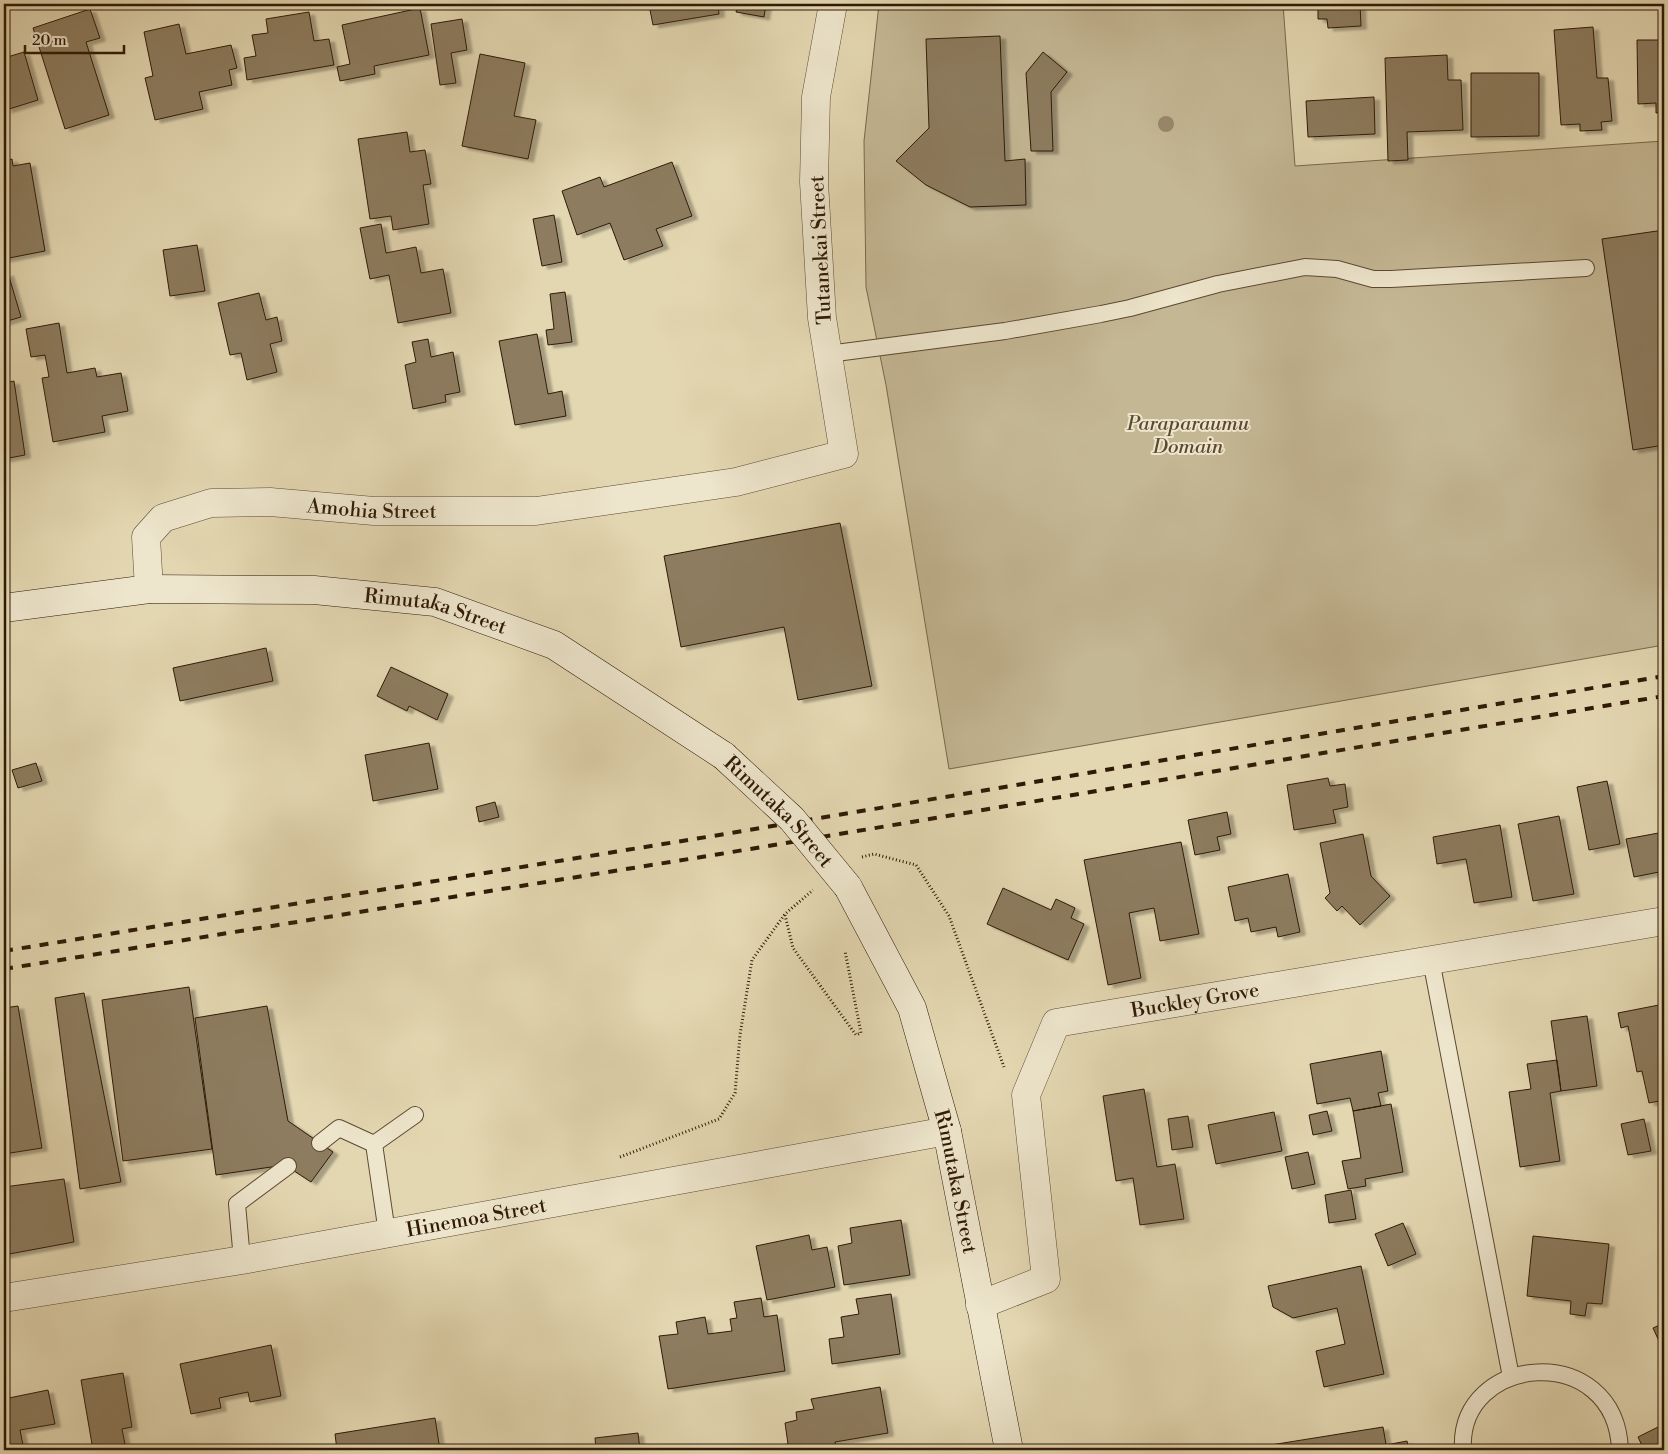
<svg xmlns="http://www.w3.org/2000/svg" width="1668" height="1454" viewBox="0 0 1668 1454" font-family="'Libre Bodoni',serif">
<defs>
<filter id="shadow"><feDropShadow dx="5.5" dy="3" stdDeviation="1" flood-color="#0004"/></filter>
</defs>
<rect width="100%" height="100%" fill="#e3d7b1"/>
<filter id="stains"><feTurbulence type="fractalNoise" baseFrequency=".004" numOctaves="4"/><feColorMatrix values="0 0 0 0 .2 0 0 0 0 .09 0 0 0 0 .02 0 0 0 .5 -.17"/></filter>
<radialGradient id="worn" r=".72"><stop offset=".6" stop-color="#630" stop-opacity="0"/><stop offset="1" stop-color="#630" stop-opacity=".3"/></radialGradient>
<path fill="#c4b794" stroke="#7a684d" d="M879,4H1283L1295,166L1664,141V645L949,769L886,385L866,287L864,141Z"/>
<path fill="#8d7c5f" stroke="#2f1a06" filter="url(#shadow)" d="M638,4H718L719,14L653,25L649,5L639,6Z
M738,4H766L764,17L736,12Z
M1318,4H1360L1361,26L1328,28L1327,19H1318Z
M420,8L429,55L374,66L375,74L340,81L337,67L350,64L342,25Z
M90,9L100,38L86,42L109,115L65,129L33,28Z
M309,12L314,41L329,39L334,65L247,80L244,58L256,56L252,35L268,33L266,19Z
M462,19L467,50L451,53L456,83L440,85L431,24Z
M179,24L186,54L231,45L237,68L229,70L232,85L199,92L203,109L155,120L145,78L153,76L144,32Z
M1593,27L1597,78H1608L1612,121L1601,122L1602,130L1580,131V124L1561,125L1554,30Z
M1000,36L1005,161L1025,159L1026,205L970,207L926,185L896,161L929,128L926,39Z
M1637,40H1664V112L1656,113V103L1638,104Z
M24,52L38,100L6,110L4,58Z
M1043,52L1067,72L1051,92L1053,151H1031L1026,73Z
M480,54L525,63L514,116L536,120L528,159L462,146Z
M1447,55L1448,80H1461L1463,130L1407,132L1408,160L1388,161L1385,58Z
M1471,73H1539V136L1471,137Z
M1374,97L1375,134L1308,137L1306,101Z
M407,132L410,152L425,150L431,184L423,185L429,224L393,230L391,216L370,219L358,139Z
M12,159L13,166L30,163L45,251L4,259V161Z
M672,162L692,216L656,229L663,246L624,260L610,223L577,235L562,191L600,177L604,187Z
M554,215L562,262L542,266L533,219Z
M381,224L386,253L416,247L421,273L443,269L451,313L398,323L389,275L370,279L360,228Z
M1664,230V445L1633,450L1602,239Z
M197,245L205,291L170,296L163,250Z
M8,273L21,317L4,322V274Z
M565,292L572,342L548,345L546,330L554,329L550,294Z
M259,293L266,320L277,317L282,341L270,344L277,372L247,380L241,353L230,355L218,303Z
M59,323L67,373L95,368L97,377L121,373L128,411L102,416L105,432L53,442L42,378L49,377L45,355L31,357L26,329Z
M537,334L548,394L562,391L566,416L515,425L499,341Z
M428,339L431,357L453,352L460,392L445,395L446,402L413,409L405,365L416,362L412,342Z
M14,381L25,455L4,459V383Z
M840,523L872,686L798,700L784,627L681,647L664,556Z
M266,648L273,681L180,701L173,668Z
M391,667L448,694L437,720L409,706L407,711L377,696Z
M429,743L438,789L373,801L365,755Z
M36,763L42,781L18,788L12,770Z
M1328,778L1330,786L1345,784L1348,807L1333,810L1336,823L1294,830L1287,785Z
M1607,781L1620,844L1589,850L1577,787Z
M495,802L499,817L479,822L476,807Z
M1227,812L1231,834L1217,837L1220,850L1195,855L1188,820Z
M1559,816L1574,894L1533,901L1518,824Z
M1500,825L1512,897L1474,903L1466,859L1437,864L1433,837Z
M1664,832V871L1634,877L1626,839Z
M1363,834L1371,876L1390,896L1360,925L1342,906L1337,911L1325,898L1330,893L1320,843Z
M1181,842L1199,934L1160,941L1154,908L1129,913L1141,978L1108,985L1084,860Z
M1288,874L1300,932L1278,937L1276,927L1251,932L1248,918L1235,921L1228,887Z
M1003,888L1051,910L1056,899L1075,908L1071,918L1084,924L1068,960L987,924Z
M189,987L212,1149L123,1161L102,1000Z
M84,993L121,1182L80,1189L55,998Z
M1664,1004V1126L1659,1101L1649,1103L1642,1071L1637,1072L1628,1026L1621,1028L1618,1013Z
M18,1006L42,1148L4,1154V1008Z
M267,1006L288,1121L333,1152L311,1182L285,1165L216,1175L195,1018Z
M1587,1016L1597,1086L1561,1091L1551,1021Z
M1381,1051L1388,1091L1378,1093L1381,1106L1353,1111L1350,1098L1317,1104L1310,1064Z
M1557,1060L1561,1091L1550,1093L1560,1161L1520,1167L1509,1092L1531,1089L1527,1064Z
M1144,1089L1157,1167L1175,1164L1184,1219L1140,1225L1133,1178L1116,1181L1103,1096Z
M1391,1104L1403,1172L1365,1179L1366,1186L1348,1189L1342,1161L1361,1158L1353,1111Z
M1327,1111L1332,1131L1313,1135L1309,1115Z
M1274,1112L1282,1151L1216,1164L1208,1125Z
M1188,1116L1193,1147L1172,1150L1168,1119Z
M1644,1119L1651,1151L1628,1155L1621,1124Z
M1308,1152L1315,1184L1292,1189L1285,1157Z
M64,1179L74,1242L4,1255V1187Z
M1664,1180V1204L1661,1181Z
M1351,1190L1356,1219L1329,1223L1325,1195Z
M901,1220L910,1275L844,1285L838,1246L852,1243L850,1228Z
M1403,1223L1416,1254L1388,1266L1375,1234Z
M809,1235L812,1250L827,1247L835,1287L767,1300L756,1246Z
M1533,1236L1609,1244L1602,1304L1587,1303L1585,1316L1570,1314L1571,1301L1527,1296Z
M1361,1266L1384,1374L1324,1387L1316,1351L1345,1344L1337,1308L1293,1318L1273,1307L1268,1286Z
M891,1294L900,1354L832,1364L829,1339L844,1337L841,1317L859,1314L856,1299Z
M761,1298L764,1317L777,1315L785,1371L668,1389L659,1336L678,1334L676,1322L705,1317L708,1334L732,1331L730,1319L737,1318L734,1302Z
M1664,1323V1352L1653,1328Z
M271,1345L281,1396L250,1402L248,1392L219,1398L221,1408L191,1414L180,1364Z
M123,1373L132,1427L122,1429L125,1444L93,1450L81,1380Z
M880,1387L888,1433L835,1442L837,1450H783L782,1445L788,1444L785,1423L797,1420L796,1412L814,1409L811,1399Z
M48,1390L55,1424L20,1430L24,1450H4V1399Z
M435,1418L440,1450H337L335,1434Z
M1664,1424V1450H1644L1638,1437Z
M1383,1427L1387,1450H1252V1448Z
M638,1433L640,1450H596L595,1438Z
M1407,1441L1409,1450L1435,1445L1436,1450H1387L1386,1445Z
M742,1446L743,1450H702Z"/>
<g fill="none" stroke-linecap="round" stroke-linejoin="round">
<defs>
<path id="lane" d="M828,354L1005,331L1101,314L1130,308L1218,284L1305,267L1337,269L1373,279H1391L1586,268
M1431,960L1511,1377
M320,1143L339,1128L374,1144
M374,1144L387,1233
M374,1144L415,1115
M242,1260L237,1204L288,1166
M1463,1450C1457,1353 1616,1340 1620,1450"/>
<g id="street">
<path id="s1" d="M149,589L146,537L163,518L211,503L270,502L374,511H536L736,482L844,454L822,318L814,182L816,97L833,4"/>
<path id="s2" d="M4,1298L242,1260L947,1131"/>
<path id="s3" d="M980,1305L1046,1279L1026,1095L1056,1023L1664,921"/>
</g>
<g id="secondary">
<path id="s4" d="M4,608L149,589L314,590L435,602L554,645L724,756"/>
<path id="s5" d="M848,887L912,1008L947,1131L1009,1450"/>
</g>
</defs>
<use href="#lane" stroke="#5c4931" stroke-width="18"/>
<use href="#street" stroke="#5c4931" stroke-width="29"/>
<use href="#secondary" stroke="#2f1a06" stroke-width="29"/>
<path stroke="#2f1a06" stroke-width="3" stroke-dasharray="1 2.5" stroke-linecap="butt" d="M862,857L874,854L916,865L949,916L1004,1067
M785,915L793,948L856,1035L861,1033L845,951
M620,1157L719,1119L735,1093L740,1035L752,960L785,914L813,890"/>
<use href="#lane" stroke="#ede5cc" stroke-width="16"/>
<use href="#street" stroke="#ede5cc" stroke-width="28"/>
<use href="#secondary" stroke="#ede5cc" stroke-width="28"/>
<path stroke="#2f1a06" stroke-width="4" stroke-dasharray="9 9" stroke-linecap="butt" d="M4,951L725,834L1664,676
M4,969L720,854L1664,696"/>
<defs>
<g id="secondary-bridge">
<path id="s6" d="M724,756L792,819L848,887"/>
</g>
</defs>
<use href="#secondary-bridge" stroke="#2f1a06" stroke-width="29" stroke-linecap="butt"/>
<use href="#secondary-bridge" stroke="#ede5cc" stroke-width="28"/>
</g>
<circle fill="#99896b" cx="1166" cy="124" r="8"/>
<g text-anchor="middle" stroke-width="4" stroke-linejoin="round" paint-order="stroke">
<g font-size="20" fill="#2f1a06" stroke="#ede5cc">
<text transform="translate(820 250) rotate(-93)" y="7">Tutanekai Street</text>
<text dy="7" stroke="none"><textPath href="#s1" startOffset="289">Amohia Street</textPath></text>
<text dy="7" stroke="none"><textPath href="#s4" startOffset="435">Rimutaka Street</textPath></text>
<text dy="7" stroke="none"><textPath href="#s6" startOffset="78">Rimutaka Street</textPath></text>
<text dy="7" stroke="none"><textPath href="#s3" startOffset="475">Buckley Grove</textPath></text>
<text dy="7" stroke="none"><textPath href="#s5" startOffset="316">Rimutaka Street</textPath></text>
<text dy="7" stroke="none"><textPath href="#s2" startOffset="479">Hinemoa Street</textPath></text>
</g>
<g font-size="20" font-style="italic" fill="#5c4931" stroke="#ede5cc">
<text x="1188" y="430">Paraparaumu<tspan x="1188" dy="23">Domain</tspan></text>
</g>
</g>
<rect width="1668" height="1454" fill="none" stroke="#e3d7b1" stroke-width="20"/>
<rect x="5" y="5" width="1658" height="1444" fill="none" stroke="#2f1a06" stroke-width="2.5"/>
<rect x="10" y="10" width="1648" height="1434" fill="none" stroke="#2f1a06"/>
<path d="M25 45v8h99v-8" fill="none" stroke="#2f1a06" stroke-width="2.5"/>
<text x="32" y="45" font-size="15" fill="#2f1a06" stroke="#ede5cc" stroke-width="4" paint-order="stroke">20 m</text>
<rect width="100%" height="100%" filter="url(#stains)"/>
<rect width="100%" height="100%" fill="url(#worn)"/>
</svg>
